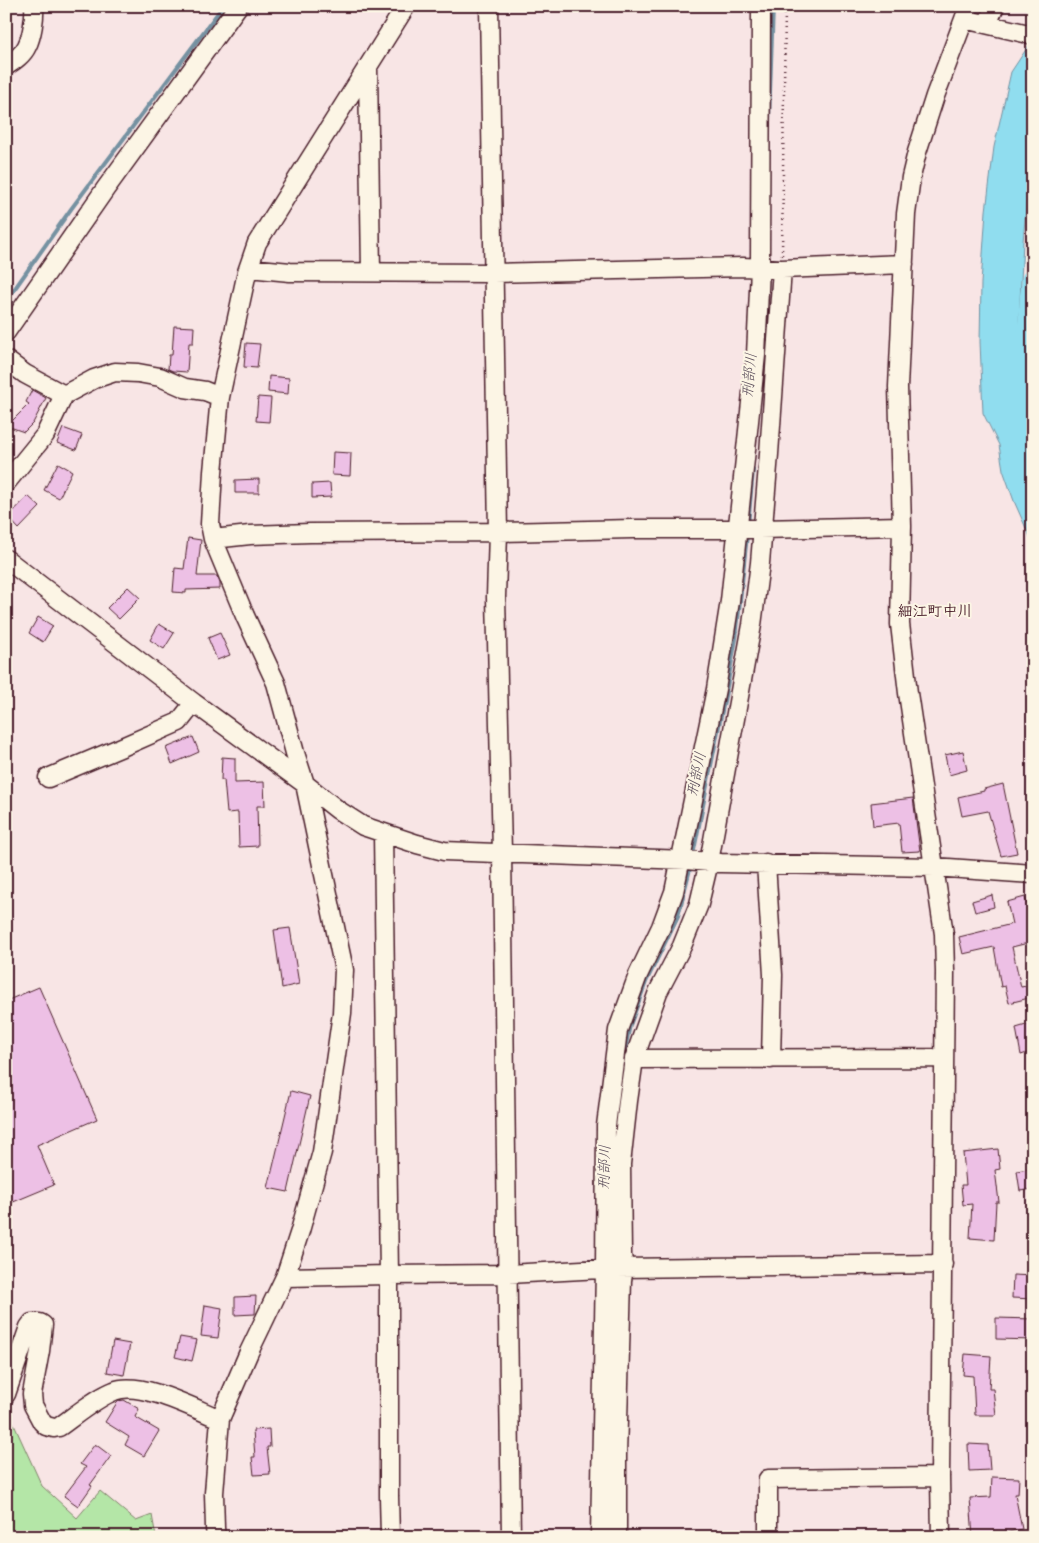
<svg xmlns="http://www.w3.org/2000/svg" width="1039" height="1543" viewBox="0 0 1039 1543" font-family="Delius,'Klee One',sans-serif">
<rect width="100%" height="100%" fill="#f8e5e5"/>
<filter id="ink" filterUnits="userSpaceOnUse"><feTurbulence type="fractalNoise" baseFrequency=".02" numOctaves="2"/><feDisplacementMap in="SourceGraphic" scale="10" xChannelSelector="R" yChannelSelector="G"/><feConvolveMatrix kernelMatrix="1 2 1 2 8 2 1 2 1" color-interpolation-filters="sRGB"/></filter>
<g filter="url(#ink)">
<path fill="#b4e6a7" stroke="#7f8269" d="M6,1407L42,1486L77,1518L100,1491L136,1521L152,1515L156,1537H6Z"/>
<path fill="#90ddef" stroke="#7491a1" d="M1033,39V129L1023,242L1019,320L1022,345L1033,369V544L1014,501L1003,470L999,445L983,413L980,342L981,283L986,211L994,147L1011,72Z"/>
<g fill="none" stroke-linecap="round" stroke-linejoin="round">
<path stroke="#7491a1" stroke-width="4" d="M769,121L773,6
M6,301L71,209L223,6
M748,525L753,470
M693,855L728,681L736,638L747,535
M623,1058L630,1025L646,982L678,916L691,865
M616,1127L618,1097"/>
<path stroke="#90ddef" stroke-width="22" d="M1033,279C1026,331 1028,388 1033,439"/>
</g>
<path fill="#edc0e5" stroke="#4a1f2b" d="M174,326L194,327L193,343H189L187,372L173,371L168,369L169,355H172Z
M246,343L260,344L257,368L244,367Z
M269,376L289,378L288,394L268,392Z
M32,390L46,398L33,423L24,432L7,426L29,404L26,402Z
M258,397L271,398L269,422L256,421Z
M63,428L82,435L76,450L57,443Z
M333,452L351,453L350,476L332,475Z
M58,463L72,471L59,498L44,490Z
M259,479V493H235V480Z
M330,483L331,497L312,498V484Z
M28,496L40,507L19,529L8,517Z
M188,538L201,540L197,576H217L220,583V589L186,590V593L173,592L175,568L184,569Z
M128,587L140,598L119,619L107,608Z
M38,617L53,626L43,642L29,633Z
M159,624L174,633L164,649L150,640Z
M220,633L230,655L217,660L208,638Z
M193,737L199,752L172,764L166,748Z
M963,751L967,770L949,775L945,755Z
M222,757L235,758V783L264,782L265,806H257L258,846L239,847L238,812L227,813L224,780H221Z
M1003,784L1017,853L1001,856L988,811L962,816L958,797L984,791V789Z
M913,798L920,851L902,852L899,823L873,826L871,803Z
M992,895L994,907L975,912L972,901Z
M1025,897L1032,923L1027,924L1032,942L1012,947L1021,987L1026,986L1029,998L1009,1003L1005,986L1001,987L994,947L963,954L959,937L1012,924L1007,902Z
M290,928L299,984L282,988L274,930Z
M39,987L97,1119L37,1145L54,1185L6,1205V1001Z
M1033,1023V1051L1021,1055L1016,1028Z
M291,1091L310,1096L288,1192L268,1188Z
M998,1149L1000,1169L995,1170L999,1202H996L994,1240L970,1238L972,1204L963,1205L961,1185H966L963,1153Z
M1033,1168V1189L1020,1191L1017,1171Z
M1013,1275L1033,1276V1299L1012,1298Z
M256,1296L255,1314L235,1315V1297Z
M205,1305L222,1308L218,1338L201,1336Z
M996,1318L1033,1319V1340L996,1339Z
M180,1337L197,1340L192,1361L175,1357Z
M113,1341L130,1344L124,1375L107,1372Z
M965,1354L991,1356L989,1389H993L996,1415H975L973,1376L963,1375Z
M124,1400L139,1409L135,1417L159,1431L144,1456L125,1445L129,1437L105,1422L118,1401Z
M269,1429L270,1447H267L270,1474L254,1475L252,1457H255L253,1430Z
M95,1444L111,1456L90,1485L92,1486L78,1506L64,1496L86,1467L80,1464Z
M968,1444L988,1445L990,1470L969,1471Z
M992,1477L1019,1478L1018,1494H1015L1022,1529L991,1536V1537H973L970,1498L991,1497Z"/>
<g fill="none" stroke-linecap="round" stroke-linejoin="round">
<defs>
<path id="minor" d="M489,6L498,532L496,597L502,852L511,1537
M964,19L1033,35
M987,24L995,6
M6,66C14,61 23,55 27,46C32,36 35,17 34,6
M368,67L371,272
M249,268L290,272L493,273L743,267L782,269L904,264
M6,332L106,188L238,6
M6,360L25,374L64,395
M6,483L45,435L64,395L94,379L115,372L138,373L160,377L185,388L205,391L220,397L247,272L257,243L406,6
M213,539L250,535L310,533L498,532L632,529H759L902,526
M6,559L194,703L305,784L338,810L363,826L417,844L444,851L686,860L721,863L934,867L1033,874
M48,778L122,747L179,722L194,703
M383,833L389,1275V1496L390,1537
M766,863L773,975L771,1059
M634,1059L944,1058
M285,1277L389,1275L508,1274L619,1268L943,1264
M6,1394L29,1327L32,1323H40L43,1325L40,1351L32,1394L33,1405L42,1422L46,1426L54,1428L59,1427C76,1415 96,1398 114,1391C140,1380 195,1409 220,1419
M216,1537L215,1528L214,1493L220,1419L249,1352L285,1277L300,1231L322,1152L342,1013L344,970L305,784L295,753L276,683L245,616L213,539L210,524L213,472L220,397
M600,1537L605,1269L606,1126L618,1030L638,975L661,927L674,892L716,689L730,601L756,355L760,268L761,6
M617,1537V1455L622,1280L624,1269L622,1255L621,1164L628,1101L634,1059L658,992L682,946L699,904L709,862L752,625L760,563L769,454L782,269
M768,1537V1479L940,1477
M941,1537L940,1477L945,972L944,934L908,693L900,624L902,526L898,387L906,214L911,177L917,152L935,96L969,6"/>
</defs>
<use href="#minor" stroke="#4a1f2b" stroke-width="21"/>
<path stroke="#4a1f2b" stroke-width="2.5" stroke-dasharray="1 4" stroke-linecap="butt" d="M782,255L785,6"/>
<use href="#minor" stroke="#fcf5e5" stroke-width="18"/>
</g>
</g>
<g text-anchor="middle" stroke-width="4" stroke-linejoin="round" paint-order="stroke">
<g font-size="15" font-style="italic" fill="#5c4e5c" stroke="#fcf5e5">
<text transform="translate(749 375) rotate(-85)" y="5">刑部川</text>
<text transform="translate(696 774) rotate(-78)" y="5">刑部川</text>
<text transform="translate(604 1167) rotate(-88)" y="5">刑部川</text>
</g>
<g font-size="15" font-weight="bold" fill="#4a1f2b" stroke="#fcf5e5">
<text x="935" y="616">細江町中川</text>
</g>
</g>
<rect width="1039" height="1543" fill="none" stroke="#fcf5e5" stroke-width="25"/>
<rect x="12" y="12" width="1014" height="1518" fill="none" stroke="#4a1f2b" stroke-width="2" filter="url(#ink)"/>
</svg>
